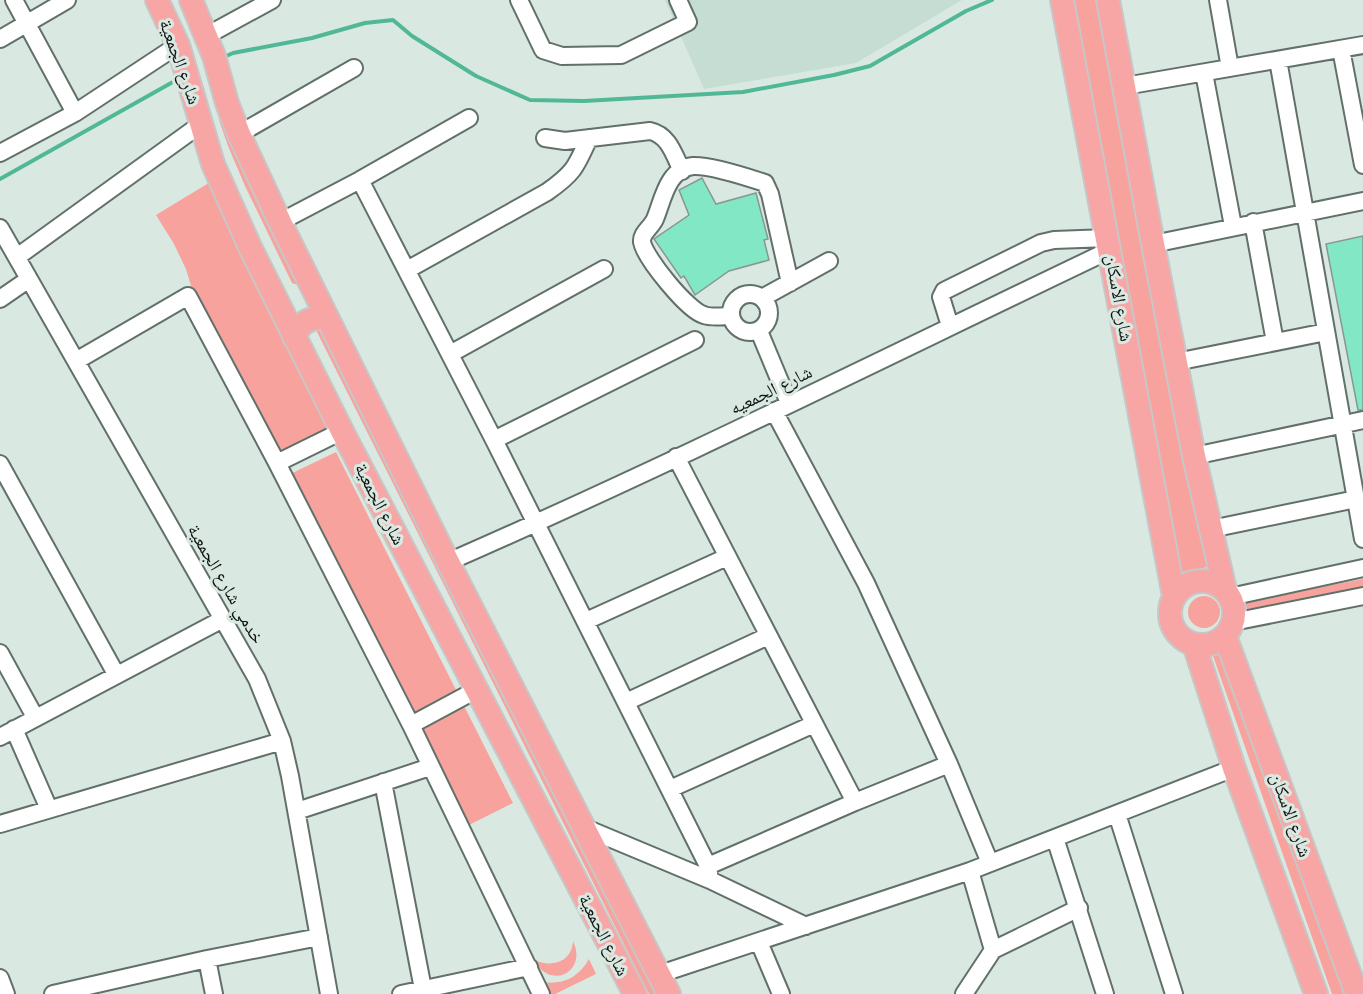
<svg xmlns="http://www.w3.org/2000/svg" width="1363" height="994" viewBox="0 0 1363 994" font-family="Quicksand,'Noto Naskh Arabic',sans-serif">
<rect width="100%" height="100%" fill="#d9e9e2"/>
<path fill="#c5ddd3" d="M665,0H962L856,63L704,89Z"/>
<path fill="#f8a29d" d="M178,0H188L303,281L298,285L292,283L245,186L228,146L220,123L205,57Z
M1073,0H1097L1208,567L1182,572Z
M212,181L337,429L275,464L195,299L186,269L174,244L156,215Z
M321,324L659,994H649L317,332V326Z
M336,452L513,803L461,829L282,478Z
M1363,579V590L1243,613L1241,602Z
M1188 612a16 16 0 1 1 32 0a16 16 0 1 1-32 0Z
M1223,651L1344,994H1332L1213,656Z
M573,941C588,972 550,991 534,960C552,968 572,962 573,941Z
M589,959L596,974L555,994H549L542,982C563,985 578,978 589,959Z"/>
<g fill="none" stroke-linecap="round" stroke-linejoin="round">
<path stroke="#51b897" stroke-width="4" d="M222,58L233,53L312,38L365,23L393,20L412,36L476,76L530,100L584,101L743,92L834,75L870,66L966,11L992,0
M0,179L180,78"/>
</g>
<path fill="#81e7c4" stroke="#889791" stroke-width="1.5" d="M702,178L716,204L756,193L768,239L764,240L769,260L729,271L695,295L684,276L681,278L654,239L689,215L679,190Z
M1363,236V410H1358L1326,244Z"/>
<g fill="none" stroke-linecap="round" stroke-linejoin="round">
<defs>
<path id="minor" d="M14,0L75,113
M519,0L543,50L562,56L621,55L688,22L678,0
M1218,0L1230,68
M206,36L272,0
M0,39L67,0
M1341,49L1363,165
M1278,60L1363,539
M1204,73L1233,226
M1125,86L1363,45
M239,134L354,68
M545,138L565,141L650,131C669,135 674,155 682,171
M0,153L75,113L178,45
M360,180L494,440L708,866L710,880
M280,222L360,180L469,118
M1253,222L1275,342
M0,228L257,679L282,741L290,776L329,994
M1153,244L1363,201
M17,257L201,124
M407,270L547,192C574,173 576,167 589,138
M731 313a19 19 0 1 1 38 0a19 19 0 1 1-38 0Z
M762,298L829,261
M0,299L29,279
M731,316C723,316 712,318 704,315C688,311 645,258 642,242C641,233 651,228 655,219C663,200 667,169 693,166C711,165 747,177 765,183L770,194L790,283
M950,326L941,297L944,291L950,288L1041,243L1054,240L1108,238
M759,331L789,403
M450,354L604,269
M76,361L188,296L277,463L411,725L541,994
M1176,362L1326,332
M774,411L866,583L949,764L990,863
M494,440L695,340
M1194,456L1363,420
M676,457L855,802
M277,463L342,431
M0,464L116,674
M1211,529L1356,499
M448,562C672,464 890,355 1110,250
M1230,597L1363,568
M586,621L727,557
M1233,622L1363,596
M0,653L35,717
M626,702L768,636
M411,725L476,690
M14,729L49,809
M0,737L223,619
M383,782L423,989
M670,789L814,724
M297,811L430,767
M1117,814L1174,994
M0,824L282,741
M583,827L710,880L806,926
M1055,838L1105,994
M708,866L855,802L949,764
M970,871L993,950
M759,942L781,994
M207,959L214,994
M660,974L970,871L1234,768
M0,978L6,994
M53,994L207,959L319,937
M401,994L529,967
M964,994L993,950L1079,908"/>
<path id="major" d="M157,0L178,45L213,164L250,247L342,431L635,994
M191,0L214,56L227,103L239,134L280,222L448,562L669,994
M1062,0L1174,596
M1108,0L1153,244L1194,456L1225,590
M294,337C300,322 311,316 327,319
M1170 613a32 32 0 1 1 64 0a32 32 0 1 1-64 0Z
M1225,636L1357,994
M1194,644L1234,768L1316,994"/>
</defs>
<use href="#minor" stroke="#62706a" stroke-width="20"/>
<use href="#major" stroke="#c6c7c6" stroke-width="26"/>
<use href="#minor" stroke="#fff" stroke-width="16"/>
<use href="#major" stroke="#f7a6a5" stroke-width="22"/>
</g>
<g text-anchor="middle" stroke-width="6" stroke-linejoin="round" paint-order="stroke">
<g font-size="18" fill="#101513" stroke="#d9e9e2">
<text transform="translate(180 62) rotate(70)" y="6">شارع الجمعية</text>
<text transform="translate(1119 298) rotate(80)" y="6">شارع الاسكان</text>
<text transform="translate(771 390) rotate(-26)" y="6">شارع الجمعيه</text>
<text transform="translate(380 504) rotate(63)" y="6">شارع الجمعية</text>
<text transform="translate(226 584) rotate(60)" y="6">خدمي شارع الجمعية</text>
<text transform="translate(1291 815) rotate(70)" y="6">شارع الاسكان</text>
<text transform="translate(604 935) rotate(63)" y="6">شارع الجمعية</text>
</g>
</g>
</svg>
